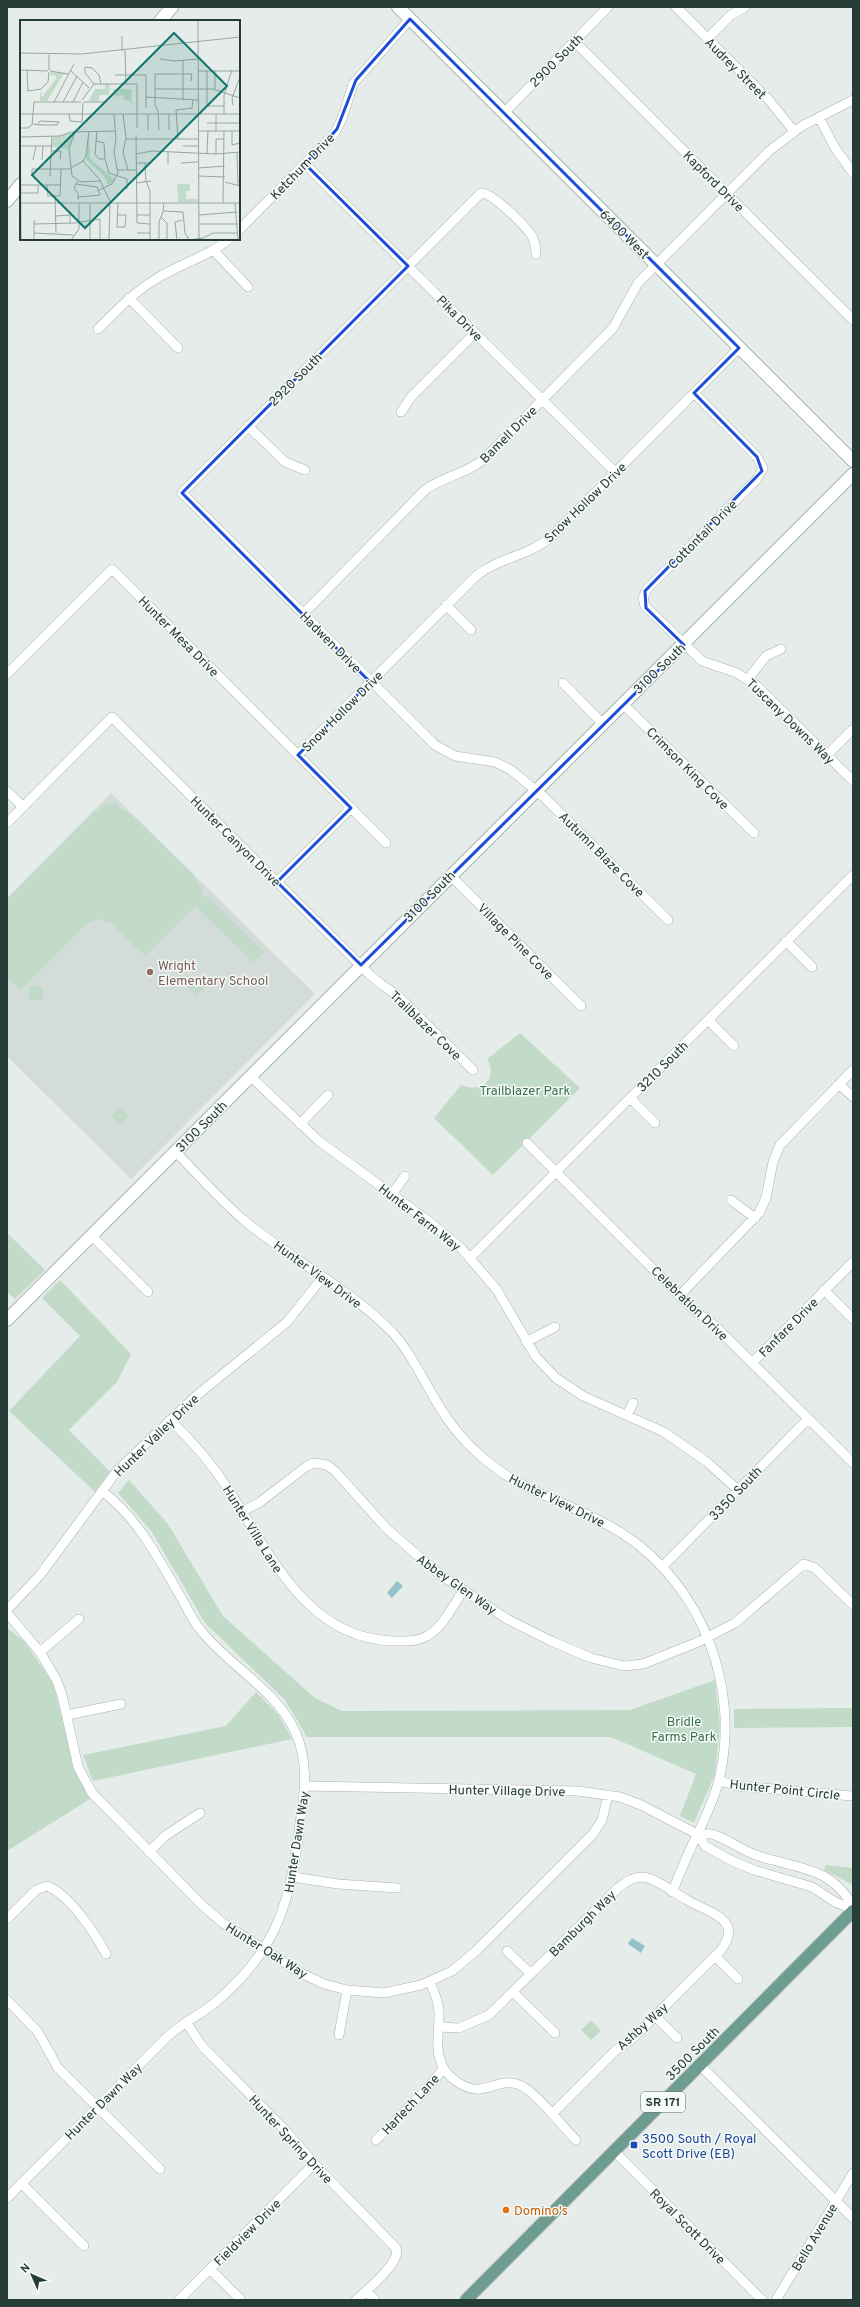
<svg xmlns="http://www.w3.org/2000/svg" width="860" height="2307" viewBox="0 0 860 2307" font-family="Overpass,sans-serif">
<rect width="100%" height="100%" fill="#e5ece9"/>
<path fill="#d3dcd8" d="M111,793L315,994L131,1179L7,1056V898Z"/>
<path fill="#c1dbc8" d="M108,803H115L121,809L130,813L195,876L197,884L203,890V897L197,904L206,895L264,952L253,963L195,906L146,955L143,953L142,954L112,924L98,919L87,923L21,990L7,977V899L93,813Z
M199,975L208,984L196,996L187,987Z
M29,986H43V1000H29Z
M520,1033L580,1088L493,1175L434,1118L461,1085C481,1094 499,1079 487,1059Z
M120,1108L129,1116L121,1125L111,1116Z
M7,1233L45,1270L15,1299L7,1292Z
M60,1280L131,1354L117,1382L69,1430L110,1472L95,1492L9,1411L80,1336L42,1298Z
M129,1480L168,1524L223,1616L315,1698L342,1711L630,1710L715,1680L720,1726L715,1774L694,1823L680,1816L696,1774L611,1737H307L285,1700L205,1623L152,1532L118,1493Z
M7,1628L24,1641L53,1683L73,1763L90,1799L7,1851Z
M256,1692L278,1714L292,1739L93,1781L83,1755L226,1726Z
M853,1708V1727L734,1728V1709Z
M826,1865L853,1868V1885L824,1870Z
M591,2020L601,2031L591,2040L581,2030Z"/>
<path fill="#94c1ca" d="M397,1581L403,1586L392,1598L387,1593Z
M632,1938L645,1946L641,1953L628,1944Z"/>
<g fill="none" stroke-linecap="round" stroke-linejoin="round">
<defs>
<path id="street" d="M676,7L768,99L794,131
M707,39L731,15L745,7
M574,41L853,320
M504,113L608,7
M819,117L835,148L853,173
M305,164L615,472
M239,230L334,134L342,119L353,84L410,19
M214,251L248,287
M536,254C536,249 535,243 533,238C527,227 493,193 481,193L182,493L435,745L455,756L495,762L511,770L545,798L668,920
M129,298L178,348
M98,329C116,311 134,292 156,279C181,263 206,258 229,239
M694,393L757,457L763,468L757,479L647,589L643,598L645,606L702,661L737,673L757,686L853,781
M401,412L411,397L475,333
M248,426L285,462L305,470
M446,605L471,630
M303,614L425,490C443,476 467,474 484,459L613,328L638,283L769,151L802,126L853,100
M7,674L112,569L386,843
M748,679L766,656L781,649
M563,683L602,723
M622,703L754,833
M298,755L476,576C498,558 528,556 550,538L739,348
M827,755L852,730
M7,791L23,807
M7,823L112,717L369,974L382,985L397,995L473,1070
M450,875L581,1006
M277,882L351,808
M786,941L812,967
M708,1020L734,1046
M250,1076L319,1141L431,1223L461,1248L497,1290L536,1357L556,1378L583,1396L664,1432L707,1462L738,1490
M839,1084L853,1097
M630,1098L655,1123
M300,1124L328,1095
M527,1143L694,1310L714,1325L853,1463
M175,1151C198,1175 221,1201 246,1222C293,1260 349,1289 391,1331C409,1350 419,1372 432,1394C445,1418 461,1439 482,1457C526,1496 576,1503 623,1534C703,1586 741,1688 719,1780C712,1807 699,1830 688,1854C682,1867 678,1879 672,1892
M392,1194L405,1176
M731,1200L755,1218
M91,1235L148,1292
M470,1258L853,875
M824,1290L853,1319
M680,1295L759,1213L766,1198L773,1162L780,1145L853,1070
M526,1342L555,1327
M752,1363L853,1262
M627,1415L633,1403
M170,1420C192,1441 212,1464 228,1489C269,1551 305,1638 392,1641C404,1641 417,1642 427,1636C443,1627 453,1606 463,1591
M242,1512L260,1502L307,1466L314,1463L327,1465L335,1471L387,1529L438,1573L507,1619L551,1641L591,1658L624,1666L643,1664L698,1642L735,1623L804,1564L815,1568L853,1605
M662,1567L808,1419
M7,1610L40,1575L117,1471L196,1396L287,1322L322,1278
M7,1613L40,1652L57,1681L62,1695L78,1767L92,1793L203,1906L223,1923L301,1973L324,1984L347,1990L384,1993L421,1985L452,1971L476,1951L593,1834L602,1820L608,1795
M40,1652L79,1619
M67,1715L121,1704
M719,1781L738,1786L852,1796
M305,1786L578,1791L620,1797L641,1805L699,1835L705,1846L730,1860L754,1870L812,1887L835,1902L853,1909
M699,1835C703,1835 708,1833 711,1834C723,1836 741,1850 753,1854C792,1869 831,1864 853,1907
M149,1852L165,1836L200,1813
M293,1877L338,1884L397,1888
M7,1919L36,1890L47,1886C69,1894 95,1933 106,1954
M507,1951L531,1974
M715,1956L738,1979
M430,1982C434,1991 438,2001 439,2011C440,2029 434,2047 442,2065C445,2072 450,2077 456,2081C483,2101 495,2077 517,2084C534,2089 562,2126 576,2140
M513,1992L555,2033
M7,2000L38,2032L58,2068L160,2169
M655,2016L677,2038
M186,2022L202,2046L285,2130L320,2170L396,2248C402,2262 367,2290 356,2300
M438,2027L459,2028L489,2015L618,1888C625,1882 633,1877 643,1877C658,1879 674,1893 687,1900C706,1912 745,1918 721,1950L632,2039L616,2050L552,2114
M339,2035L347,1990
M700,2065L853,2218
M376,2140L427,2089L443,2069
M614,2151L762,2300
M21,2183L84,2246
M7,2198C60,2145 113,2091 166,2038C181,2023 201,2015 217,2001C279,1948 290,1901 300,1824C305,1792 309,1762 295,1731C275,1689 232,1668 203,1633C194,1623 188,1611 182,1599C159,1560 139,1519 102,1491
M210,2269L241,2300
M366,2291L375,2300
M179,2300L314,2164
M776,2300L853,2173"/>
<path id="secondary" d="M398,7L853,461
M160,21L172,7
M7,201L21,184
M7,1320L853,474"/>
<path id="primary" d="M466,2300L853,1911"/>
</defs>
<use href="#street" stroke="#a8b4b0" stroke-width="10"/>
<use href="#secondary" stroke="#a5b7b1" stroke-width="14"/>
<use href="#primary" stroke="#c2c8c7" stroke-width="14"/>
<use href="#street" stroke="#fff" stroke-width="9"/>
<use href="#secondary" stroke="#fff" stroke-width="12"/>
<use href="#primary" stroke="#6f9c91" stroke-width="12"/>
</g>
<path fill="none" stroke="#1d4ed8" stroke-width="3" stroke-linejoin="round" d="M410,19L739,348L694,393L757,457L762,471L645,591L646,608L684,645L361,965L277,882L351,808L298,755L370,682L182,493L408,266L305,164L337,129L356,80Z"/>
<circle fill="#8d6e63" stroke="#f5f9f7" stroke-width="1.5" cx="150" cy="972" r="4"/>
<rect fill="#1a4fb4" stroke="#f5f9f7" stroke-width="1.5" x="630" y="2141" width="8" height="8" rx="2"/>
<circle fill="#e8710a" stroke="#f5f9f7" stroke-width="1.5" cx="506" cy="2210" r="4"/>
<g text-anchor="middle" stroke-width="3" stroke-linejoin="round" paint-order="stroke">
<rect fill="#f5f9f7" stroke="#647570" stroke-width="1" x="641" y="2092" width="44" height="20" rx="3"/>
<g font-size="12" font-weight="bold" fill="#263c36">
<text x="663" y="2106">SR 171</text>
</g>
<g font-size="13" fill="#263c36" stroke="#f5f9f7">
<text transform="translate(556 60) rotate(-45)" y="5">2900 South</text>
<text transform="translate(736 68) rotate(45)" y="5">Audrey Street</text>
<text transform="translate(302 166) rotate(-46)" y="5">Ketchum Drive</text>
<text transform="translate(714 181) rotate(45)" y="5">Kapford Drive</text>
<text transform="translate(625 234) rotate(45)" y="5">6400 West</text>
<text transform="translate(460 318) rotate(45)" y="5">Pika Drive</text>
<text transform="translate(295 379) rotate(-45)" y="5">2920 South</text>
<text transform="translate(508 434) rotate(-45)" y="5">Bamell Drive</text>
<text transform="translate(585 502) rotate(-44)" y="5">Snow Hollow Drive</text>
<text transform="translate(702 534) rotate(-45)" y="5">Cottontail Drive</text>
<text transform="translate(179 636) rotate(45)" y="5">Hunter Mesa Drive</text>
<text transform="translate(331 642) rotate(45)" y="5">Hadwen Drive</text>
<text transform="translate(659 668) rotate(-44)" y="5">3100 South</text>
<text transform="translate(342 711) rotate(-45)" y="5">Snow Hollow Drive</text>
<text transform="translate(791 721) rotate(44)" y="5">Tuscany Downs Way</text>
<text transform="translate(688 768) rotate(45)" y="5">Crimson King Cove</text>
<text transform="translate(236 841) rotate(45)" y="5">Hunter Canyon Drive</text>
<text transform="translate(602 854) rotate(45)" y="5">Autumn Blaze Cove</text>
<text transform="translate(429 896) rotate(-45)" y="5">3100 South</text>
<text transform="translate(516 941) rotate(45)" y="5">Village Pine Cove</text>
<text transform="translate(426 1025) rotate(44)" y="5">Trailblazer Cove</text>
<text transform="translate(662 1066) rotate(-45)" y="5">3210 South</text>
<text transform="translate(201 1126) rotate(-45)" y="5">3100 South</text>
<text transform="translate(420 1217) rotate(38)" y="5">Hunter Farm Way</text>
<text transform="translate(318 1274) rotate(36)" y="5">Hunter View Drive</text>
<text transform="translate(690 1303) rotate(44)" y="5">Celebration Drive</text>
<text transform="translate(788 1327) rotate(-45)" y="5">Fanfare Drive</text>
<text transform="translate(156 1435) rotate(-44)" y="5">Hunter Valley Drive</text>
<text transform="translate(735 1493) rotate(-46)" y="5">3350 South</text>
<text transform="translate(557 1500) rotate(26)" y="5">Hunter View Drive</text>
<text transform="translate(253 1529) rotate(58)" y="5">Hunter Villa Lane</text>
<text transform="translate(457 1584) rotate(35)" y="5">Abbey Glen Way</text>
<text transform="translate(785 1789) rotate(6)" y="5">Hunter Point Circle</text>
<text transform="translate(507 1790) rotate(1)" y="5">Hunter Village Drive</text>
<text transform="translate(296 1842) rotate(-81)" y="5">Hunter Dawn Way</text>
<text transform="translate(582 1923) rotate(-45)" y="5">Bamburgh Way</text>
<text transform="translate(267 1950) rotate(32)" y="5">Hunter Oak Way</text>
<text transform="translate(642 2026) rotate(-42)" y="5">Ashby Way</text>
<text transform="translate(692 2053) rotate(-45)" y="5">3500 South</text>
<text transform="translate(103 2101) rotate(-45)" y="5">Hunter Dawn Way</text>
<text transform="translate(410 2104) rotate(-47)" y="5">Harlech Lane</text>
<text transform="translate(291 2139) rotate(47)" y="5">Hunter Spring Drive</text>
<text transform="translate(688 2226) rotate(45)" y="5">Royal Scott Drive</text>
<text transform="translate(247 2232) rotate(-45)" y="5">Fieldview Drive</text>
<text transform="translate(814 2237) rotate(-59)" y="5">Bello Avenue</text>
</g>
<g font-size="13" fill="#785e54" stroke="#f5f9f7" text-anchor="start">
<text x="158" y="970">Wright<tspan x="158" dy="15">Elementary School</tspan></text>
</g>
<g font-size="13" fill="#356e4c" stroke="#f5f9f7">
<text x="525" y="1095">Trailblazer Park</text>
<text x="684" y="1726">Bridle<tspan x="684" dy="15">Farms Park</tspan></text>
</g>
<g font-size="13" fill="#164399" stroke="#f5f9f7" text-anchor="start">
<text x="642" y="2143">3500 South / Royal<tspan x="642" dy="15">Scott Drive (EB)</tspan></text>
</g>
<g font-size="13" fill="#c56008" stroke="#f5f9f7" text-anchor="start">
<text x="514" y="2215">Domino's</text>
</g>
</g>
<g transform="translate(20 20)">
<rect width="220" height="220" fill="#e5ece9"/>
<path d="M31,52L44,53L27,81H20V71L22,77L36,59V56L30,55ZM85,64H89L90,69H111L112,87L110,81L104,80L103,75L95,77L94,70H89V75H79V81H69L75,69H85ZM69,112L70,139L95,160L92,163L84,166L88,165L85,157L66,139ZM49,113H54L49,129L32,127L33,117ZM157,164H170V171H166V179H178V182H158Z" fill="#c1dbc8"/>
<path fill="none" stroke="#99a6a1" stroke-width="1" d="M178,0L179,220M105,30L106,64M102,31V16M0,33L62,34L220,17M29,35V50M140,39L155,41L178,39M163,41V80M0,50L28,51M7,50L8,71L21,69L28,62L29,52M50,50L69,68M30,51L48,54M178,51H220M187,51V86H204M0,54L1,220M95,55H126V88M74,64H117V108M74,64L65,53V47L72,48L79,55L81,64M135,69H193L220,78M195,70V50M126,77L178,80M62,80L74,64M34,82L54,44M43,82L57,56M53,82L63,62M64,82H84M213,85L212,78L220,57M0,94H220M49,94L50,101L62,102L63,83M103,94L106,118L103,132L108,150M128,94V110M149,94V110M204,94V75L212,50M12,103L13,104L19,105H37L39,102L20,101L17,105M187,103H220M1,108H8L12,105L14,82H61M139,110L138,91L135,85V54H172L171,61M77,111L75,134L79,139H85M178,111H220M196,111V94M212,111V125L220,123M55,112L49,129L52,156L61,162L81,161M116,115L117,203L130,204M0,117L40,116L51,112L95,111M106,119H178M158,119L156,90L172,88L173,80M76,121L84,123L85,139L89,153L107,159V169M0,126H31M163,126H178M31,131H41L40,139M148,131V144M187,133L188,111M217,133L218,166M116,134L132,131L196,134L220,132M196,134V119H204M13,140L16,126M22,140L23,126M63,141L80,160L84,169M116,143H129M125,143L126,161L130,171V220M161,143L178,142M178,148L205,146M98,150H116M12,155V149H49L63,141L66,136L69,111M30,156L32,117M178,156L205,157M205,162L220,166M116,163L131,161M56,164L77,167L80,175L58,177M1,165H40M27,165L28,176H40L41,149M84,169L90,181L89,220M79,170L92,164L98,153L94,132L96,119L94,94M1,173H18V165M35,176L36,213M58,180V173L54,168L58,161M0,183H220M70,183V220M98,183L97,207H105L106,195H98M203,183L204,111M215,183L218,220M144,191L163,192L165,213L169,220M117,195H130M179,195L217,192M36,196L50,195V203M141,197L147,203V220M14,200V220M14,204L55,203L80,199V220M179,204H218M14,213L53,215M117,213H130M51,220L59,209V183M139,220V202L143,192L144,183M157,220L155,202L163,200M170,220L183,218L193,213H218"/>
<path fill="#0f766e" fill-opacity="0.15" stroke="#0f766e" stroke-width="2" d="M154,13L207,66L65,208L12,155Z"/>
<rect width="220" height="220" fill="none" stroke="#263c36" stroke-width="2"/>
</g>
<rect width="860" height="2307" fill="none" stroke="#263c36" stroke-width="16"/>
<g transform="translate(32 2275) rotate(315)" stroke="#f5f9f7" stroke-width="3" paint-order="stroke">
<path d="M0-3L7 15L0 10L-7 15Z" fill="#263c36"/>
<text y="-6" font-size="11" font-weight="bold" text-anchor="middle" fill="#263c36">N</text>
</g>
</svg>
